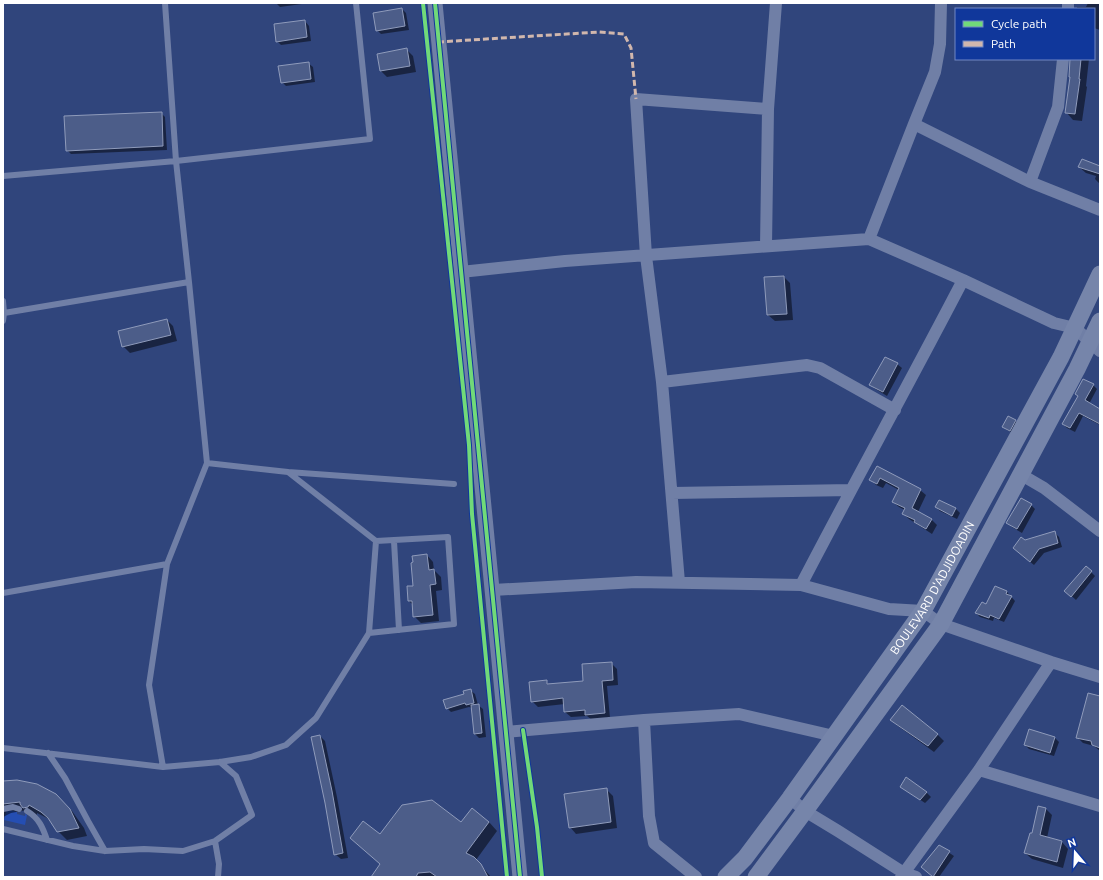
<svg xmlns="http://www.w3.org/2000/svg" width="1103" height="880" viewBox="0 0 1103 880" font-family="Ubuntu,sans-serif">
<rect width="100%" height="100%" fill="#30457c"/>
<path fill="#254eb2" d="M7,809L17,812V814L25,816V814L27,815L25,825L4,820Z"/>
<path fill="#0007" d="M276,3H309L280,7Z
M1088,3H1100V30L1094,28V9H1077V7H1086Z
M402,9L406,13L409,30L381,34L377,30Z
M305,21L309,26L311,41L281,45L277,41Z
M407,50L413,56L416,72L387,77L381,71Z
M1071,59H1089L1086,86L1087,87L1082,121L1073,120L1066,112L1071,78L1070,77Z
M308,63L313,67L315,82L286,86L282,82Z
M161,113L165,117L167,150L71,154L67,150Z
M1079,167H1100V184L1095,179L1096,176L1086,173Z
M784,277L790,283L793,320L775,321L768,315Z
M167,320L173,326L177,341L130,353L123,346Z
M897,364L902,368L887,396L874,388L870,384Z
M1093,385L1097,389L1089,404L1100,410V425L1083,416L1075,432L1067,428L1063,424L1079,397L1076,394Z
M1015,420L1018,424L1013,433L1007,430L1003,427Z
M878,467L920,490L926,495L918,512L932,520L937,525L932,534L909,519L903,513L905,510L899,507L893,502L899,490L886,483L883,488L876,485L871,479Z
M939,501L956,509L960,513L957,519L940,511L936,507Z
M1031,505L1035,509L1022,533L1012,527L1008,523Z
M1055,533L1059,537L1062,547L1044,553L1034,565L1018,552L1025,541Z
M427,555L433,562L434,570L441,577L442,590L436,591L439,621L421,623L414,616L413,605L409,601Z
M1091,572L1095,576L1076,600L1066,591Z
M996,587L1007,592L1015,601L1004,622L994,618L993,621L980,617L976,613L986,605Z
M611,663L617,669L618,685L607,686L610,718L592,720L587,716L571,717L565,712V704L538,707L532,701L546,681L549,685L584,681Z
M470,690L475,694L478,705L483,709L486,737L479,738L475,734L472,708L469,707L451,712L447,708Z
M1100,698V751L1094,746L1083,743L1077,737Z
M891,720L937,734L944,741L934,752L898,726Z
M1030,730L1055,738L1059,742L1054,756L1029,749L1025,745Z
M320,736L325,741L337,797L348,858L341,859L335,854Z
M3,783L63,802L72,811L84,828L87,836L67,840L58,831L51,820L37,813V815L27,810L11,813L3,817Z
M901,787L927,793L931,797L925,803Z
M606,789L613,796L617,828L576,834L570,827Z
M1045,808L1052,815L1047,838L1062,842L1068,849L1063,868L1032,859L1025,853L1032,834Z
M472,810L489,822L497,831L476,860L491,877H373L381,864L380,835L461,824Z
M939,846L954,856L939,877H934L926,871Z"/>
<path fill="#4c5d89" stroke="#8f9bbb" d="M402,8L405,26L376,31L373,13Z
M305,20L307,37L276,42L274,24Z
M407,48L410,66L380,71L377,54Z
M1070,59H1081L1079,79H1080L1075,114L1065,113L1070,77H1069Z
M309,62L311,79L281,83L278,66Z
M162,112L163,146L66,151L64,116Z
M1082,159L1100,166V174L1078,167Z
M784,276L787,314L767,315L764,277Z
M167,319L171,335L122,347L118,331Z
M885,357L898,363L883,392L869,385Z
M1083,379L1094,384L1085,400L1100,409V424L1079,413L1070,428L1062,424L1078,396L1075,394Z
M1008,416L1016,420L1010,431L1002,427Z
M877,466L921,489L912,508L932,519L926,529L914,522L915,520L902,514L905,508L892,502L899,488L880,478L877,484L869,480Z
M1021,498L1032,504L1017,529L1006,523Z
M939,500L956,508L952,516L935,507Z
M1055,531L1058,543L1039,549L1030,562L1013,548L1021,537L1025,540Z
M427,554L429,570L434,569L436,584L430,585L433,615L413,617L412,601H408L407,586H413L411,563L413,562L412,556Z
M1086,566L1092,571L1071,597L1064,591Z
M995,586L1007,591L1006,594L1012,596L999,619L990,615L989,618L975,613L982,602L986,604Z
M612,662L613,680L602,681L605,713L585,715V710L564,712L563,698L531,702L529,682L547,680V684L583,681L582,664Z
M471,689L474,703L466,705L465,703L446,709L443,700L464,694L463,691Z
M1088,693L1100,696V748L1092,745L1091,741L1076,738Z
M479,704L482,733L474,734L471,705Z
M902,705L938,734L928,746L890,720Z
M1029,729L1055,737L1050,753L1024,745Z
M320,735L332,791L343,853L334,855L325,803L311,737Z
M906,777L927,792L920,800L900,787Z
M17,780L37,784L56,794L70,809L79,828L57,832L48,818L41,812L29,805L28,807L23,808L20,804V802L3,804V781Z
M607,788L611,822L569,828L564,794Z
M432,800L461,822L472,808L489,822L466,853L474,857L481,864L488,877H437L430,872L418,873L416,877H371L380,864L350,838L363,821L380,834L402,805Z
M1038,806L1046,808L1040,835L1062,841L1057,862L1024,853L1030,833H1032Z
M939,845L950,851L933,877L921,867Z"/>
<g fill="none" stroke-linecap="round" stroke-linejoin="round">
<path stroke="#707fa6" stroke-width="6" d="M165,3L176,161L370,139L356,3
M3,176L176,161L189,282L4,313
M3,301L4,313L3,321
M288,472L454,484
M394,541L399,630
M3,593L167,564L207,463L189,282
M369,633L454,624L448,537L376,541
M3,748L163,767L149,685L167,564
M48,753L65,778L88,821L105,851
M163,767L220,762L251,757L286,745L316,718L369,633L376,541L288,472L207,463
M3,809L13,807L19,809
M27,811C39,818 43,828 47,840
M3,829L73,846L105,851L144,849L183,851L215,841L252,815L236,776L220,762
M215,841L219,864L218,877"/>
<path stroke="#707fa6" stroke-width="12" d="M1068,9V3
M914,124L1030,182L1100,210
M1030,182L1058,107L1063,59
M869,239L914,124L935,72L940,44L941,3
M766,246L768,109L776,3
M461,272L565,261L869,239L963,280L1054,323L1075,328L1100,351
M662,382L807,365L820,368L895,410
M1020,474L1044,488L1100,531
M672,493L851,490
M679,582L662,382L646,256L636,99L768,109
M801,585C854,483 910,382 963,280
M493,590L636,582L801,585L889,609L923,611L941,624L1051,662L1100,677
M644,720L649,816L654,843L696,877
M506,732L644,720L739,714L834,736
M979,770L1100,806
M790,798L805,811L838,831L904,873L916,877
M901,877L979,770L1051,662"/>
<path stroke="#707fa6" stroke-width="15" d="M435,3L520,877"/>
<g stroke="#7685aa" stroke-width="17">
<path id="s1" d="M726,877L745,858L790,798L923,611L1061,357L1100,274"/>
<path d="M756,877L805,811L941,624L1077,369L1100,321"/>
</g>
<path stroke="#d1b7ad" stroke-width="3" stroke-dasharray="6 3" stroke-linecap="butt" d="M438,42L599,32L624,34L631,48L636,99"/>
<defs>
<path id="cycleway" d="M423,3L469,445L472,514L507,877
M435,3L520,877
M523,730L537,827L542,877"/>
</defs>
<use href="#cycleway" stroke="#10379b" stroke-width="6"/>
<use href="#cycleway" stroke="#71d979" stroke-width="4"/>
</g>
<g text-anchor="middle" stroke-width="3" stroke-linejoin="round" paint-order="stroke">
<g font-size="12" fill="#fff" stroke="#10379b">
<text dy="4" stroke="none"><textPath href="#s1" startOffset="356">BOULEVARD D'ADJIDOADIN</textPath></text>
</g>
</g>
<rect width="1103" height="880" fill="none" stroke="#ffffff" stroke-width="8"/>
<rect x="955" y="8" width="140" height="52" fill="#10379b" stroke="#7087c3"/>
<rect x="963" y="21" width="20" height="6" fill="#71d979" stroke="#7087c3"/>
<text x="991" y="28" font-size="12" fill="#ffffff">Cycle path</text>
<rect x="963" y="41" width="20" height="6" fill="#d1b7ad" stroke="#7087c3"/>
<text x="991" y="48" font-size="12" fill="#ffffff">Path</text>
<g transform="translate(1075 852) rotate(341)" stroke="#10379b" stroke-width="3" paint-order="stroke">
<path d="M0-3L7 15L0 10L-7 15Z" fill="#ffffff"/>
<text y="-6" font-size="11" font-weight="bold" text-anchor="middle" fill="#ffffff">N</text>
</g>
</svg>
